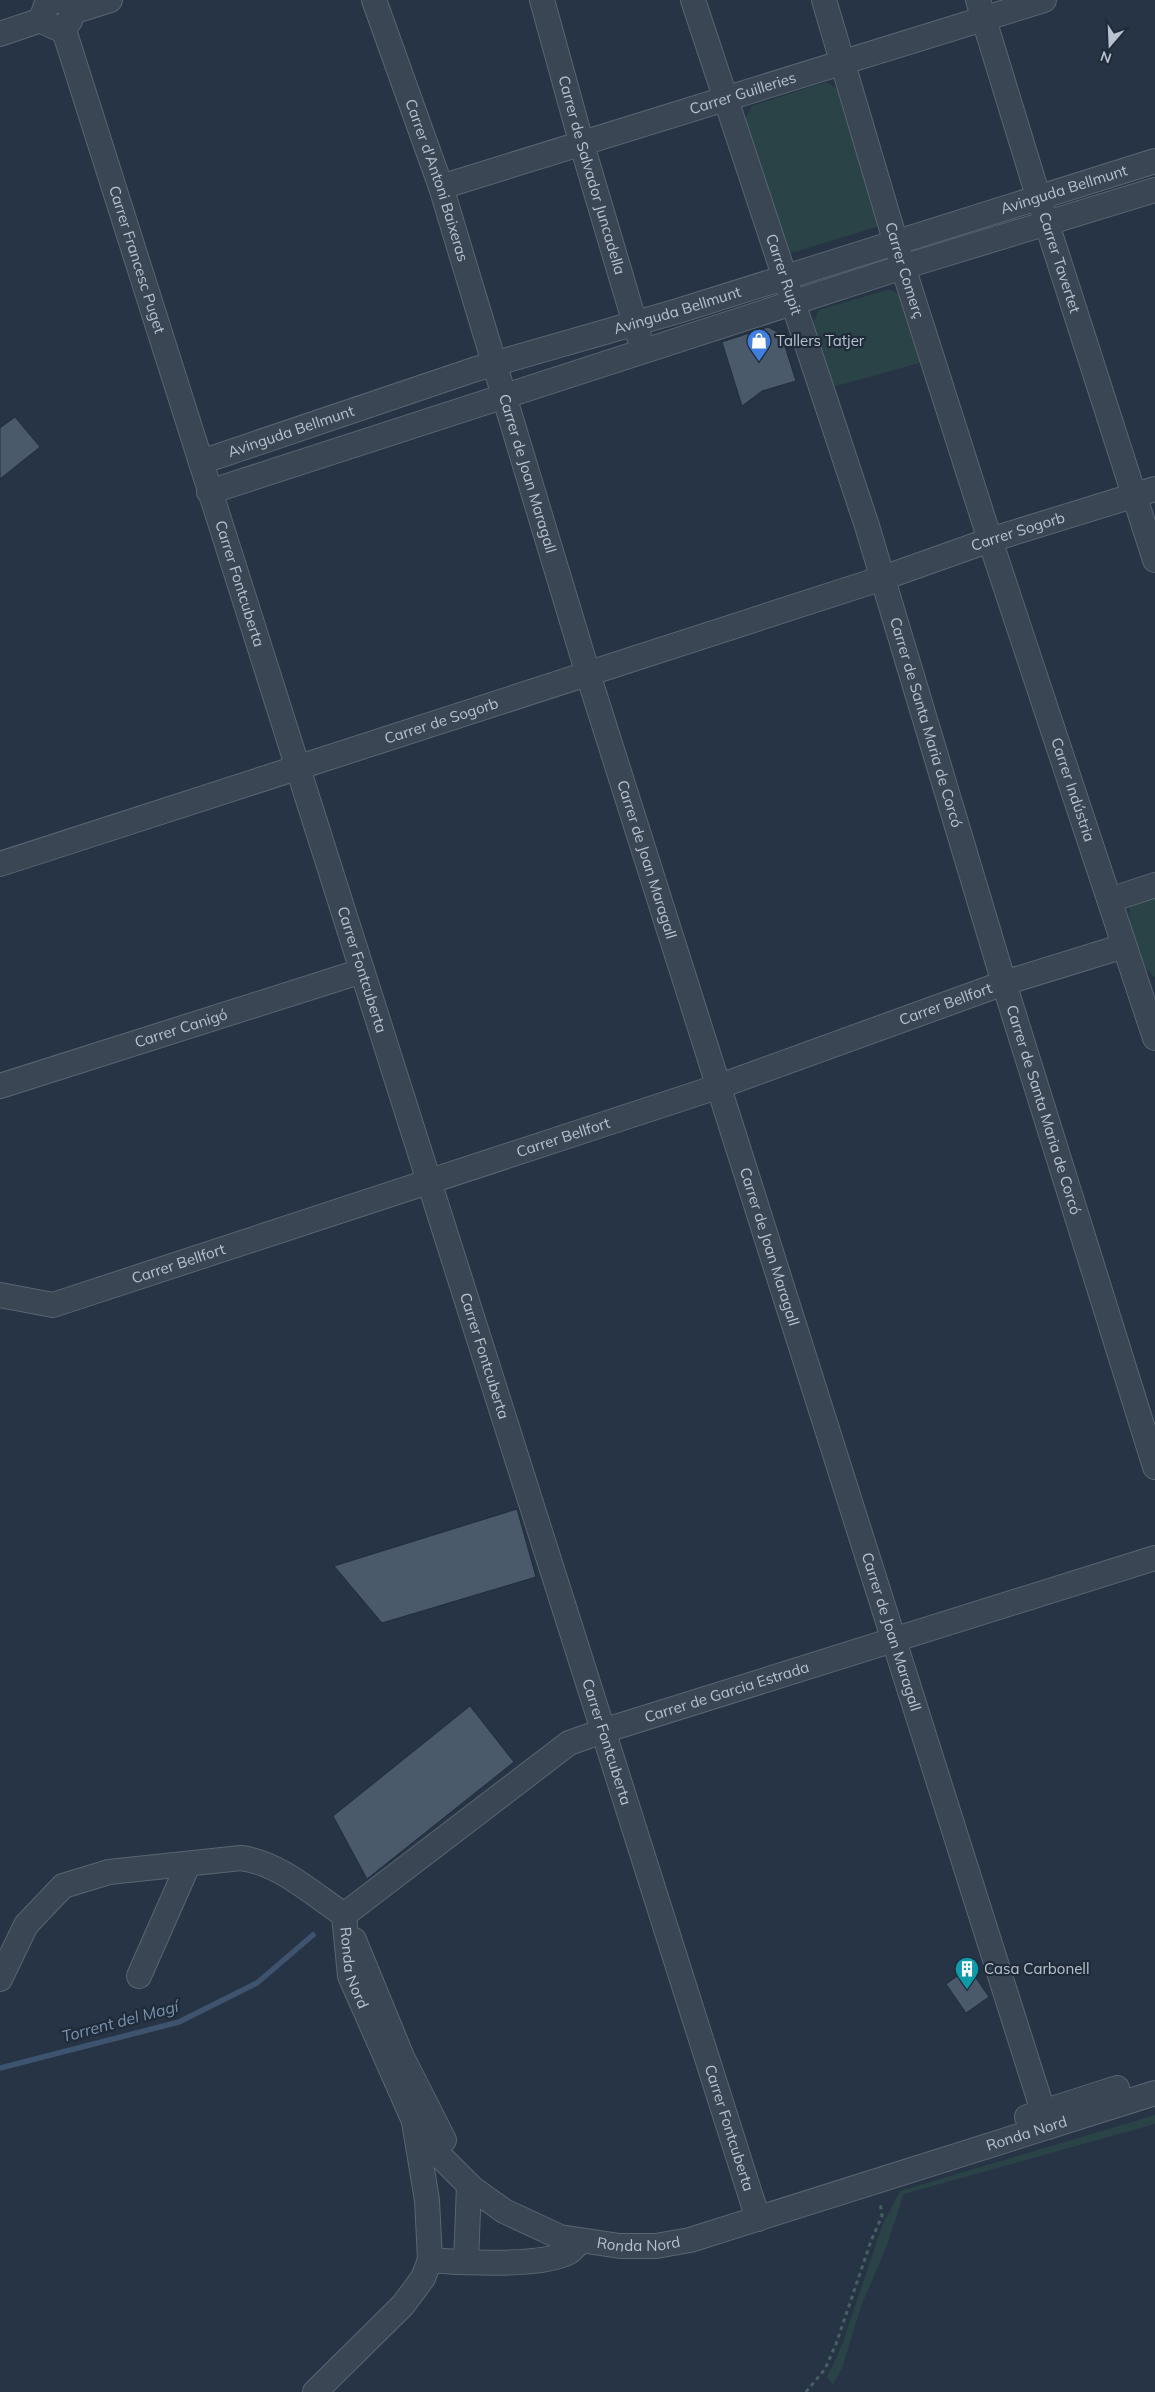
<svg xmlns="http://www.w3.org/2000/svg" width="1155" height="2392" viewBox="0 0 1155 2392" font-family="Mulish,sans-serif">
<rect width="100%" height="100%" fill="#273445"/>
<path fill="#294346" d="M826,82L842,91L886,224L785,255L743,124L752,106Z
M890,289L903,297L923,362L833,387L813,323L819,310Z
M1155,894V978L1141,963L1128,921L1130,901Z
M1155,2115V2124L904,2194L887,2245L861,2307L842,2368L833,2385L827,2377L842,2345L882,2226L900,2191Z"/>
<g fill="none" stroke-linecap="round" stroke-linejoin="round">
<path stroke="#3d536e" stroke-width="5.5" d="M0,2068L179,2022L257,1983L313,1935"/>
</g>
<path fill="#4b5a6b" stroke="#222d3c" d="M768,327L781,334L796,381L762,391L742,406L722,342Z
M15,417L40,447L0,479V428Z
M517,1509L536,1577L382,1623L334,1566Z
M470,1706L514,1762L367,1879L333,1816Z
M969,1968L989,1997L966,2013L946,1984Z"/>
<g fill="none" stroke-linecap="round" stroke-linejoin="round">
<defs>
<g id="minor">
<path d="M57,0L46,5L43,14L46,23L59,29L70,21C74,11 70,4 60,0"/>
<path id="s1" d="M374,0L441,187L588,674L1048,2127"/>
<path id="s2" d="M542,0L582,145L639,337"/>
<path id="s3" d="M693,0L867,526L1004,983L1155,1467"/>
<path id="s4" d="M824,0L903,267L990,540L1155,1038"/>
<path id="s5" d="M978,0L1038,196L1155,560"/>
<path d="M72,12L110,0"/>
<path id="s6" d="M63,27L758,2219"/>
<path d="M0,34L44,19"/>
<path id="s7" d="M441,187L1044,0"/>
<path id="s8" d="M201,462L476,369L678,311L1155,161"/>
<path d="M209,492L903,267L1155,190"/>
<path id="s9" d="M0,864L883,578L990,540L1155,489"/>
<path d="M1110,900L1155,885"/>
<path id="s10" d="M0,1086L362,971"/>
<path id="s11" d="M0,1295L53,1305L720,1086L1004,983L1124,946"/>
<path id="s12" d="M344,1915L350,1976L414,2121L441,2157L472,2188L504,2211L560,2237L620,2246H656L690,2240L1155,2093"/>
<path id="s13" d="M344,1915L569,1743L603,1731L1155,1558"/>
<path d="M354,1940L402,2057L444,2140"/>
<path d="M139,1976L188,1865"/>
<path d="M0,1979L26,1925L63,1886L109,1872L241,1858C279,1863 313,1894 344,1915"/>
<path d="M1027,2117L1117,2088"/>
<path d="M430,2260C461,2263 543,2267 569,2252C573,2249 577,2244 581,2241"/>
<path d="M466,2262L469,2185"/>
<path d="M315,2392L403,2305L423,2278L430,2260L427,2200L414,2122"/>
</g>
</defs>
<use href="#minor" stroke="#5a6472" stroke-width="26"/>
<path stroke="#476062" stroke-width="3" stroke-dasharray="4 4" stroke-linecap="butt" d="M806,2392L825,2369L836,2344L871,2241L882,2216L880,2202"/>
<use href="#minor" stroke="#3b4654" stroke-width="24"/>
</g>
<defs>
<symbol id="shop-pin" viewBox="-11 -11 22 30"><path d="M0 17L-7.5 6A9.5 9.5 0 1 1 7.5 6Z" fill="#3f7fe0" stroke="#202b3a"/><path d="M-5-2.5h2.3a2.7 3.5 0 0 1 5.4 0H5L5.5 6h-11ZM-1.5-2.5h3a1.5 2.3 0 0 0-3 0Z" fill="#fff"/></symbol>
<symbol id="building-pin" viewBox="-11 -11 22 30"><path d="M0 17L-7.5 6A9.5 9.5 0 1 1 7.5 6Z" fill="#0f9aa8" stroke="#202b3a"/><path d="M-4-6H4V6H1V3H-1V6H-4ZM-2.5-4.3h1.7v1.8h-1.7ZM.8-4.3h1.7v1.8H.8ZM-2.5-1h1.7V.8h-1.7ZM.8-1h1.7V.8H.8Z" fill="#fff"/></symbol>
</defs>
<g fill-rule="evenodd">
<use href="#shop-pin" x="745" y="327" width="28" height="38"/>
<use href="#building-pin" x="953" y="1955" width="28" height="38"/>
</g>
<g text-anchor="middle" stroke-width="4.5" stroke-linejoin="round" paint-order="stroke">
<g font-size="15" fill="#b9c2ce" stroke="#202b3a">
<text dy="5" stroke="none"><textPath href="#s7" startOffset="316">Carrer Guilleries</textPath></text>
<text dy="5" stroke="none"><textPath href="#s2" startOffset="182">Carrer de Salvador Juncadella</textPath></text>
<text dy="5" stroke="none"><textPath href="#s1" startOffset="191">Carrer d'Antoni Baixeras</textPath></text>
<text dy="5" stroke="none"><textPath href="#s8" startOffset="905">Avinguda Bellmunt</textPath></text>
<text dy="5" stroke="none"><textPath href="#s6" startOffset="244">Carrer Francesc Puget</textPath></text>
<text dy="5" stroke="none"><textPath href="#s5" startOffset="275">Carrer Tavertet</textPath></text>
<text dy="5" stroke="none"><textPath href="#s4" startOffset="282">Carrer Comerç</textPath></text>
<text dy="5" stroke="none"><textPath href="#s3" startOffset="289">Carrer Rupit</textPath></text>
<text dy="5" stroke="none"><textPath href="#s8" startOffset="500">Avinguda Bellmunt</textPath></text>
<text dy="5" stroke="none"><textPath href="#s8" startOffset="95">Avinguda Bellmunt</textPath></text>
<text dy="5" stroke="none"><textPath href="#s1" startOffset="498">Carrer de Joan Maragall</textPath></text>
<text dy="5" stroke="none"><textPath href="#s9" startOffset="1071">Carrer Sogorb</textPath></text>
<text dy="5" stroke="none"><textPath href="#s6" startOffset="584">Carrer Fontcuberta</textPath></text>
<text dy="5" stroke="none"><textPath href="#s9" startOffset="464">Carrer de Sogorb</textPath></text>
<text dy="5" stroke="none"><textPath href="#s3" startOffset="759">Carrer de Santa Maria de Corcó</textPath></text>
<text dy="5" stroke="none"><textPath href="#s4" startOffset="828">Carrer Indústria</textPath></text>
<text dy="5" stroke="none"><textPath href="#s1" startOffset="902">Carrer de Joan Maragall</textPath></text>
<text dy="5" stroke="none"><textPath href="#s6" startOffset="989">Carrer Fontcuberta</textPath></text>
<text dy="5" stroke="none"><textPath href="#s11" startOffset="996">Carrer Bellfort</textPath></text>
<text dy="5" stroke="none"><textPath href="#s10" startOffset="190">Carrer Canigó</textPath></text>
<text dy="5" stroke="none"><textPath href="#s3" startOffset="1164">Carrer de Santa Maria de Corcó</textPath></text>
<text dy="5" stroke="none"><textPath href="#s11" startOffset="591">Carrer Bellfort</textPath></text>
<text dy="5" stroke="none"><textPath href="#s1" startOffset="1308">Carrer de Joan Maragall</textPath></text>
<text dy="5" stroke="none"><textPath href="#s11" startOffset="186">Carrer Bellfort</textPath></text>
<text dy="5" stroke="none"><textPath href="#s6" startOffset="1394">Carrer Fontcuberta</textPath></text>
<text dy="5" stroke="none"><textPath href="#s1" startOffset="1712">Carrer de Joan Maragall</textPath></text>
<text dy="5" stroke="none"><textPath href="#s13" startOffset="449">Carrer de Garcia Estrada</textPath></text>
<text dy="5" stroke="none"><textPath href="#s6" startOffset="1799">Carrer Fontcuberta</textPath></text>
<text dy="5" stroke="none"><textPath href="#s12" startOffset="54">Ronda Nord</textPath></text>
<text dy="5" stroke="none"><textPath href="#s6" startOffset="2204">Carrer Fontcuberta</textPath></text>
<text dy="5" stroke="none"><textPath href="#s12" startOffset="894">Ronda Nord</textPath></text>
<text dy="5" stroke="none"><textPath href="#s12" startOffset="489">Ronda Nord</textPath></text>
</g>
<g font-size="15" fill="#b9c2ce" stroke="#202b3a" text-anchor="start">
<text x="776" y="346">Tallers Tatjer</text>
<text x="984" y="1974">Casa Carbonell</text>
</g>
<g font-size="16" font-style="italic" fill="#7993b1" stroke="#202b3a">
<text transform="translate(120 2021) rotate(-15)" y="6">Torrent del Magí</text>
</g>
</g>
<g transform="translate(1110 45) rotate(199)" stroke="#202b3a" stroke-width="4" paint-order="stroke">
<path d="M0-4L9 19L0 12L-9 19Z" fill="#b9c2ce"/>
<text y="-8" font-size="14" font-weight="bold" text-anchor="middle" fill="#b9c2ce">N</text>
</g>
</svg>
